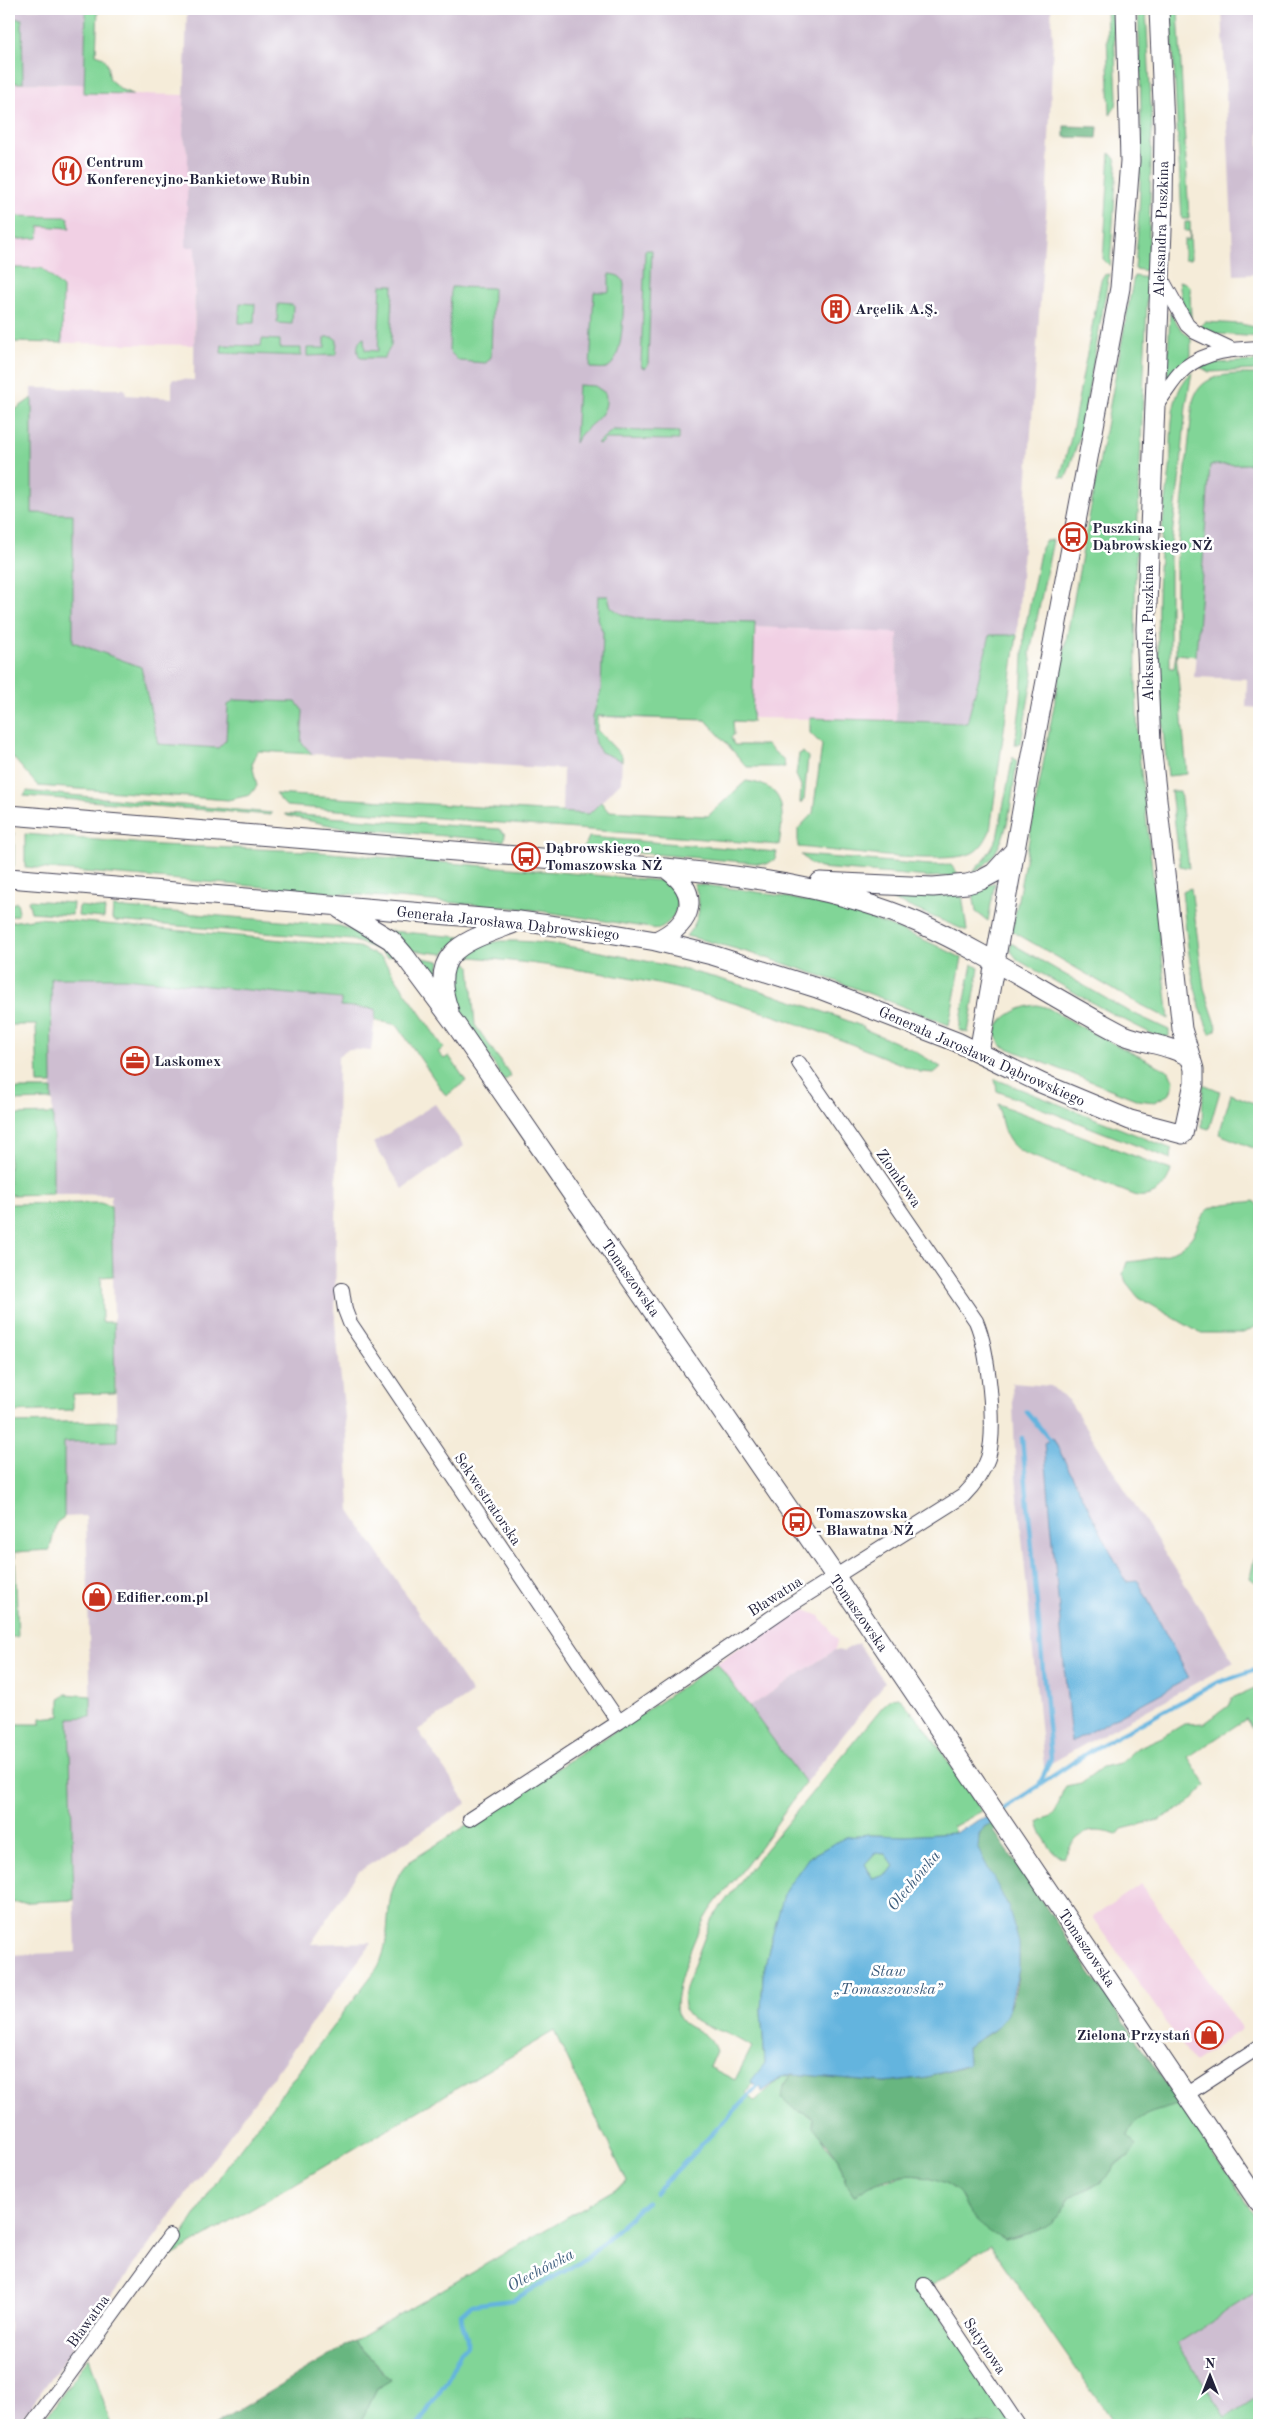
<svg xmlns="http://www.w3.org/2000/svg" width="1268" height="2434" viewBox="0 0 1268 2434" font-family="'Old Standard TT',serif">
<rect width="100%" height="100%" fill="#fff"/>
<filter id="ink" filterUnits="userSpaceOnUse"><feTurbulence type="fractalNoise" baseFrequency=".02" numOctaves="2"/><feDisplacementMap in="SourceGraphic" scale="10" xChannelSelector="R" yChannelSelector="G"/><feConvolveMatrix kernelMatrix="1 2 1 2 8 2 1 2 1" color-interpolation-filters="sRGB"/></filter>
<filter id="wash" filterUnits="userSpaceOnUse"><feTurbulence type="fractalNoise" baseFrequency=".0096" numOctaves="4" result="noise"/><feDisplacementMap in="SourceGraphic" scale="20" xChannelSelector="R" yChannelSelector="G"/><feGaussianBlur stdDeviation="1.12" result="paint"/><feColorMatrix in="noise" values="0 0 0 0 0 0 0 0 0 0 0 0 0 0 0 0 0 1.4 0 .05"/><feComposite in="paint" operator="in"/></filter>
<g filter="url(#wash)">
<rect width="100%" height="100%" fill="#f5ecd9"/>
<path fill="#f1d0e4" d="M9,83L84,84V93L184,95L183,134L188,155L187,247H195L194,345L9,342Z
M754,627L898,632L896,720L752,718Z
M800,1608L820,1616L837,1640L835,1650L748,1708L717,1663Z
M1141,1884L1242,2029L1194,2062L1093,1917Z"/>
<path fill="#cebed1" d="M9,9H86L84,84L9,83Z
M187,9H1051L1053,39L1046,215L1017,635H990L967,723L896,720L898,633L754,627L752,722L597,717V730L622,756L621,782L589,814L562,812L563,769L312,754L301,742L303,711L228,706L226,740L218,748L158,744L141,667L73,643V515L32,513L31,388L125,389L126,395L172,398V379L194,380L195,247H186L188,155L183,134Z
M1222,9H1259V274L1234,275Z
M1250,443H1259V708L1246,707L1247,679L1194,677L1210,464H1251Z
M51,978H125L341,999V1006L376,1009L371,1051L349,1049L338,1057L335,1322L347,1436L350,1511L472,1693L418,1730L467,1803L358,1872L311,1944L372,1942L18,2423L9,2425V1955L76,1952L69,1718L91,1717L86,1516L64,1517V1442L117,1441L111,1195L53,1194Z
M435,1104L464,1146L403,1189L373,1143Z
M1012,1383L1051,1386L1070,1402L1234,1662L1044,1767L1016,1476Z
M858,1643L885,1683L805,1783L748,1708L835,1650L843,1651Z
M1259,2291V2395L1225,2417L1177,2343Z"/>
<path fill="#81d597" stroke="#527c69" d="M86,9H98L96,54C110,58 107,69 110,80L122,90L133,94L84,93Z
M1106,9H1113L1117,98L1116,106L1110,115Z
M1138,9H1146L1152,126L1148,271L1135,269C1143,182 1142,96 1138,9Z
M1171,9H1178L1189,219H1182Z
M9,18L22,19L23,83H9Z
M1110,153L1115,159L1117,166L1110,266L1103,259Z
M9,216L68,217L70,228L40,226L38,238L9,240Z
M1185,222H1190L1191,259H1184V240H1189L1190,231H1185Z
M645,250H652L648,364L646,368L642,367L641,364Z
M9,268H42L63,288L62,343L9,342Z
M609,274C617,275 623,276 624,285C623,302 625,363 606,368C602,369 595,368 590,368L594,292H609Z
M1109,274L1081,432L1066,478L1060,477L1070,442L1101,280L1104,275Z
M1134,276L1148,278L1135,583L1136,682L1138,745L1169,1019L1128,998L1012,931Z
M1179,281L1186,283L1190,287L1191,318L1182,302Z
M381,285H393L391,346L384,358H361C356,353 357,344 361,339L364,338L365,350L378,351Z
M451,287L493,288L491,357L486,363L459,361L449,351Z
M240,303L255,304L254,323H239Z
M278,304L293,305L292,324L277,323Z
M1170,312L1180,328L1191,338V356L1167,380Z
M1205,322L1241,324L1259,328V337L1218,334L1200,327Z
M325,337H333L337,340L336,355L307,356V348H325Z
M262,339L280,340V348H301V356L221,353L222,345L261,346Z
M1259,361V370L1209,372L1200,367L1215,363Z
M1192,372L1186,406L1181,466L1170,552V668H1174L1176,654V565L1193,401C1201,371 1234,374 1259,374V443L1250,444V464L1210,465L1196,656L1176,654L1187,774L1168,776C1158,694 1154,612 1162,530C1164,510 1168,490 1170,469C1173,437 1166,396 1192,372Z
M578,385L595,386L605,393C612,418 584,424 575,443Z
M32,398V513L73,514V642L141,667L158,744L218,748L226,740L228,705L234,700L296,702L303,711L301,742L312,754L258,751L252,764L257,786L250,795L228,800L38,786L9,753V414Z
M613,430L679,432V440L605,439L600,444L597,443Z
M1053,540L1030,653L1033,674L1021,742L1015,745L1021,700L1024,634L1041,548L1045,541Z
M598,596H608L611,607L621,614L639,619L755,622L752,722L733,721L734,735L731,737L734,745H767L784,761L785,767H747L706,720L597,716V730L622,756V761L601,752L595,743L593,733V716L601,690L603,632L597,619Z
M990,635H1017L990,831C986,839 982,847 974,852C950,867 832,850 798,847V829L813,813L822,745L810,733V718L967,723Z
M803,752L808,757L804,800L800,803L801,786L796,775L799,754Z
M1013,757L1017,761C1011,796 1011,857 972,873L985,859L997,838Z
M746,781C788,786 784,812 779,845L286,806L275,794L589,814L601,802L608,811L708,816Z
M27,791L35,792L272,813L271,815L24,796Z
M1171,791H1180L1189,868L1180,866Z
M285,814L499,829L505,834L504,841L338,827L288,816Z
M9,833H14V866L9,865Z
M25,834L159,845L307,851L664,881C685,895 679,921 657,929L527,909L25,867Z
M589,837L777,852L775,859L767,864L584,848Z
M801,855L930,865H951L960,876L929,877L820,868L811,864Z
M995,882L988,921L976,912L973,892Z
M694,884C793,894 872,912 962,958L949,1025C863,990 776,957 686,936C701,919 702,904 694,884Z
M1191,888L1204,988L1217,1027L1216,1030L1210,1034C1190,988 1187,940 1182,891Z
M884,894L942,896L962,894L967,931L886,897Z
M28,900L73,903L72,915L31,912Z
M17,902L19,911L17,915L9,917V905Z
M79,906L105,909L104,918L78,916Z
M113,907L340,926L375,939L394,955L387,957L377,949L352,940L115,921L112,919Z
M39,918L359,947L382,958L444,1048L438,1052L444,1059L449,1056L466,1081L446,1096L397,1025L375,1020L376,1009L341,1006V999L125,978H51L52,1084H38L36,1025H9V922Z
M390,931L461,937L444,954L410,950Z
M500,941C540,940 582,948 621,956C705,972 785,996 864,1027V1029L911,1049L941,1067L934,1073L920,1072C855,1045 791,1019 723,1000C637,976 550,964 461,956L483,944Z
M1011,943L1124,1009L1169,1030V1036L1162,1039L1103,1009L1018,960L1010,950Z
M417,957L440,961L436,984Z
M456,962L468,963L470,966L475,1025L511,1076L504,1081L458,1005L451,977Z
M972,964L979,968L968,1033L959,1030Z
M1038,1005L1048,1008L1094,1034L1169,1071L1174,1082L1170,1094L1154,1102L1138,1100L1002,1046C982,1024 1020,1005 1038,1005Z
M995,1079L1172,1149L1171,1159L997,1091Z
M1203,1084L1220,1091L1209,1129L1202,1127Z
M11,1089H52V1100L9,1101V1090Z
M1231,1094L1259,1105L1258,1150L1219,1134Z
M998,1104L1171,1170C1167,1187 1154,1198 1137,1196L1024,1153C1004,1143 1002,1124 998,1104Z
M53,1114V1194L9,1195V1115Z
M1254,1201L1259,1207V1325L1243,1333H1200L1138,1297L1126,1282L1123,1274L1127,1262C1148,1260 1174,1256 1189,1240C1197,1232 1198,1220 1205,1213C1215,1201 1240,1204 1254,1201Z
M100,1203L111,1206L113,1276L101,1277L102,1322H114L115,1393L73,1394V1410L9,1412V1204Z
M117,1421V1441L64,1442V1517L56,1523L50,1550L15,1552L18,1637H9V1423Z
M1259,1549V1585L1250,1578L1256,1551Z
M717,1663L805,1783C785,1811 766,1840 745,1867C732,1884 715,1900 705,1918C695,1935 671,1995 677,2013C685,2034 707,2025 716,2051L709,2067L735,2080L752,2047C743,2042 733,2036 723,2032C699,2023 677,2020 685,1988L712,1918L760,1856L883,1706L892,1698L899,1697L924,1726L982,1811L953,1827L955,1833L905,1836L871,1835L847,1837L809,1857L771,1940L763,1975L761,2011L765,2063L746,2093L755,2101L782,2077L792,2074L784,2086L795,2110L813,2117L825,2144L839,2159L846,2183L854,2196L865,2186L908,2175L936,2177L959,2192L970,2213L1004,2240C1034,2232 1057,2228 1070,2197C1088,2187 1109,2184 1115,2164L1129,2157C1129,2150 1127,2143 1127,2136C1130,2113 1162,2110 1180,2104L1259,2222V2291L1177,2343L1225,2417L1259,2395L1257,2419L1259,2425H1115L990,2245L924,2290L1015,2425H359L377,2388L391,2379L354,2341L627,2182L554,2031L167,2259L226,2167L378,1967C396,1931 378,1893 409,1862L619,1729Z
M1259,1686V1739L1246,1719L1188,1757L1206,1785L1187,1805L1158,1820L1122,1829L1117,1835C1089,1826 1077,1832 1064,1858C1051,1854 1041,1835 1038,1822C1042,1819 1048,1818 1052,1815C1060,1809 1059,1795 1066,1786L1081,1783L1102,1767L1120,1763L1137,1748L1162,1737L1184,1724L1205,1723L1228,1706L1232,1698Z
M66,1694L91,1696V1717L69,1718L74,1900L9,1903V1724H41V1718L60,1716V1699Z
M875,1853L885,1854L894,1866L888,1874L873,1879L865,1864Z
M89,2357L111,2425H40L45,2419Z"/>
<path fill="#68b680" stroke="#456c5e" d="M1064,126L1098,127L1097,138L1064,137Z
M992,1823L997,1829L994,1831L1180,2104C1159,2112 1135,2112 1127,2136L1137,2145L1129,2157L1115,2164C1109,2184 1088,2187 1070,2197C1056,2229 1035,2232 1004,2240C991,2233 980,2226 970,2214C965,2207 964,2196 957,2191C929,2167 881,2172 854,2196L846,2183L839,2159L813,2126V2117L795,2110L782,2098L784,2086L792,2074L885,2082L928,2077L964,2067L968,2061L967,2047C976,2041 986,2036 994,2030C1014,2013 1019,1981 1019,1956L978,1849C977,1836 980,1829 992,1823Z
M354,2341L391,2380L377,2388L359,2425H214Z"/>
<path fill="#63b4de" stroke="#426b8c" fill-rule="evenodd" d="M1053,1438L1126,1582L1138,1581L1189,1678L1071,1742L1044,1443Z
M987,1816L992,1823L984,1827L979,1835L978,1849L1008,1906L1019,1943V1969L1008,2014L995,2029L967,2047L968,2065L928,2077L885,2082L792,2074L782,2077L762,2092L760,2085H753L751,2081L765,2063L761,2011L763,1975L771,1940L785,1891L809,1857L846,1837L871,1835L905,1836L955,1833ZM875,1853L885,1854L894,1866L888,1874L873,1879L865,1864Z"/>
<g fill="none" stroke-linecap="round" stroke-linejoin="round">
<path stroke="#63b4de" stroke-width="4.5" d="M1027,1412L1050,1440
M1022,1438L1051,1758L1040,1783
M1001,1811L1090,1751L1216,1683L1259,1669
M655,2193L763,2081
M418,2425L446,2382L461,2351L467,2345V2338L462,2323L461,2314L471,2305L513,2300L586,2259L646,2202"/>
</g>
</g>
<g filter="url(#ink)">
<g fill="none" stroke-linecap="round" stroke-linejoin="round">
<defs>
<path id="street" d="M1161,278L1187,325L1195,332L1231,349
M1154,408C1164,396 1173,378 1185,368C1206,351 1234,349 1259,348
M342,1290L345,1310L350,1323L619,1722
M470,1819L619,1722L787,1607L963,1496C975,1484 983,1473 988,1458C997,1428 988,1349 976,1321L799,1063
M1187,2094L1259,2047
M924,2285L1018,2425
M32,2425L170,2236"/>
<path id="secondary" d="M9,815L665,868C752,877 836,887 917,922C989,954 1054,999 1124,1035C1146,1044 1172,1045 1191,1058
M9,878L519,921L608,933L656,941L712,955L817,988L957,1042L1041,1083L1130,1120L1183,1134L1194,1083V1069L1182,1029L1151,744L1146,629L1163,205L1164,126L1159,9
M820,882L933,887L967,884L981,880L994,873L1014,851
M340,909L391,940L404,955L456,1025L864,1618L1259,2203
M656,941C694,923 702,893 665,868
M449,1011C426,948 469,941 514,923
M979,1052L1029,771L1120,288L1130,161L1126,9"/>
</defs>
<use href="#street" stroke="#424053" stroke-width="16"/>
<use href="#secondary" stroke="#424053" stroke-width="21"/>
<use href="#street" stroke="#fff" stroke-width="14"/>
<use href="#secondary" stroke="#fff" stroke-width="19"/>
</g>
</g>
<defs>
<symbol id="restaurant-ring" viewBox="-11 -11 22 22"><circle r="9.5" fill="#fff" stroke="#c8321e" stroke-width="1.5"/><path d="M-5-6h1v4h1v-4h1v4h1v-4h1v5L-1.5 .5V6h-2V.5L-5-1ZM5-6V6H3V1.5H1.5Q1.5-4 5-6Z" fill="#c8321e"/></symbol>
<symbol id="building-ring" viewBox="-11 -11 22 22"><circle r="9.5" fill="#fff" stroke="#c8321e" stroke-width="1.5"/><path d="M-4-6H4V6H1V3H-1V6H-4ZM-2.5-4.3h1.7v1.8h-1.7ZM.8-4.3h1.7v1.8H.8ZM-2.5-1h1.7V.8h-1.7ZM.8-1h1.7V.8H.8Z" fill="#c8321e"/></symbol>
<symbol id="bus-ring" viewBox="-11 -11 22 22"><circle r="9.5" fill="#fff" stroke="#c8321e" stroke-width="1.5"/><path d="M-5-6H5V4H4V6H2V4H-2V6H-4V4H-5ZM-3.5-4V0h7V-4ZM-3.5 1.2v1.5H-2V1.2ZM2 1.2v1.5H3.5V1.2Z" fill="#c8321e"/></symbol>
<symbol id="office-ring" viewBox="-11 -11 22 22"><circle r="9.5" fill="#fff" stroke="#c8321e" stroke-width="1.5"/><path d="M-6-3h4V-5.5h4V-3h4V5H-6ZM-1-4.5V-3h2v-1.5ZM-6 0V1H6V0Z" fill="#c8321e"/></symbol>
<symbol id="shop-ring" viewBox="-11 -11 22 22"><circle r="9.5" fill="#fff" stroke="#c8321e" stroke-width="1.5"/><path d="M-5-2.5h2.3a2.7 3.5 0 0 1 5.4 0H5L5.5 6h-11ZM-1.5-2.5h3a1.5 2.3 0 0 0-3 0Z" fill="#c8321e"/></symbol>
</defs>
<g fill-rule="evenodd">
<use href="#restaurant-ring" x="51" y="155" width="32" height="32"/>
<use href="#building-ring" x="820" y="293" width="32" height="32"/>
<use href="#bus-ring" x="1057" y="521" width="32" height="32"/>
<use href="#bus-ring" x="510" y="841" width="32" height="32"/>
<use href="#office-ring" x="119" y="1045" width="32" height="32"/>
<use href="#bus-ring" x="781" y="1506" width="32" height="32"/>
<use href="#shop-ring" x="81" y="1581" width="32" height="32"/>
<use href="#shop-ring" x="1193" y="2019" width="32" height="32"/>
</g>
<g text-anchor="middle" stroke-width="5" stroke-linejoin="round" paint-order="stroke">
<g font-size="15" font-weight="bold" fill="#22223b" stroke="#fff" text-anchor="start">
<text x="86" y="167">Centrum<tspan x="86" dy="17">Konferencyjno-Bankietowe Rubin</tspan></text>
<text x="855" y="314">Arçelik A.Ş.</text>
<text x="1092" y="533">Puszkina -<tspan x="1092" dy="17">Dąbrowskiego NŻ</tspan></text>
<text x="545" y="853">Dąbrowskiego -<tspan x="545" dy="17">Tomaszowska NŻ</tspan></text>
<text x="154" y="1066">Laskomex</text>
<text x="816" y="1518">Tomaszowska<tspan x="816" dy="17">- Bławatna NŻ</tspan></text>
<text x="116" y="1602">Edifier.com.pl</text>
<text x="1190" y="2040" text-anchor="end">Zielona Przystań</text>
</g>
<g font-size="15" fill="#22223b" stroke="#fff">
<text transform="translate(1161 229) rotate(-88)" y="5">Aleksandra Puszkina</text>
<text transform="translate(1148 633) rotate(-90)" y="5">Aleksandra Puszkina</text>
<text transform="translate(508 923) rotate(6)" y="5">Generała Jarosława Dąbrowskiego</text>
<text transform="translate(982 1056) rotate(24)" y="5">Generała Jarosława Dąbrowskiego</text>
<text transform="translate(899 1178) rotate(55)" y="5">Ziomkowa</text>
<text transform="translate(631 1278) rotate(55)" y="5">Tomaszowska</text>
<text transform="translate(488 1499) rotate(56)" y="5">Sekwestratorska</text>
<text transform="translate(775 1596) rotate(-33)" y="5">Bławatna</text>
<text transform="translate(859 1613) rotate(55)" y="5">Tomaszowska</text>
<text transform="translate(1087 1948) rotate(56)" y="5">Tomaszowska</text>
<text transform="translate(88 2321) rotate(-54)" y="5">Bławatna</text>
<text transform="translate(985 2346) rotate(56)" y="5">Satynowa</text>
</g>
<g font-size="16" font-style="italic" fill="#3c5c7c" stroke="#fff">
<text transform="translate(913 1880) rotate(-50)" y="6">Olechówka</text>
<text x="888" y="1976">Staw<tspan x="888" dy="18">„Tomaszowska”</tspan></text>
<text transform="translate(540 2269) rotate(-28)" y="6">Olechówka</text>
</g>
</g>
<rect width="1268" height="2434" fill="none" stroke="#fff" stroke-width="30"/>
<g transform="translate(1210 2376)" stroke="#ffffff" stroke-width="4" paint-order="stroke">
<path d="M0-4L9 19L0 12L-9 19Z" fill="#22223b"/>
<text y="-8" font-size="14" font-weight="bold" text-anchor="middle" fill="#22223b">N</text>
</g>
</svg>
